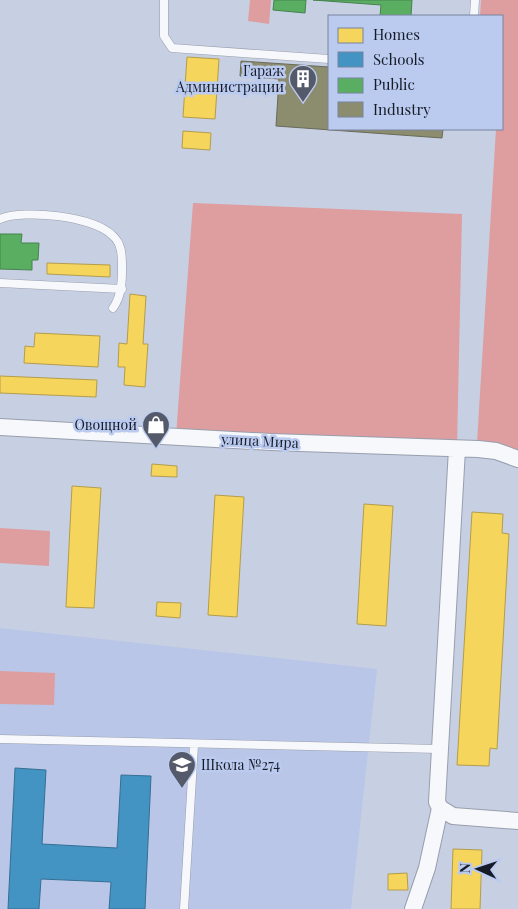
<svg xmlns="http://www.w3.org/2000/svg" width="518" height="909" viewBox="0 0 518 909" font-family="'Playfair Display',serif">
<rect width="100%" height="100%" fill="#c7cfe3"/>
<path fill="#b9c6e7" d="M0,628L377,669L351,909H0Z"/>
<path fill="#de9e9f" d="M250,0H271L269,24L248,21Z
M481,0H518V452L477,443L496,129H502V16H480Z
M193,203L462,214L457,449L176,436Z
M0,528L50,531L49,566L0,563Z
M0,671L55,673L54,705L0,704Z"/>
<path fill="#f6d55c" stroke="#b39d4c" d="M187,57L219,59L215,119L183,117Z
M183,131L211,133L210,150L182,148Z
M47,263L110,265V277L47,274Z
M130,294L146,296L143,344H148L145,387L124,385L125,367H118L119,343L127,344Z
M35,333L100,336L98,367L24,363L25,346L34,347Z
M0,376L97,380L96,397L0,393Z
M152,464L177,466V477L151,476Z
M72,486L101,488L94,608L66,607Z
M215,495L244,497L237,617L208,615Z
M364,504L393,506L386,626L357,624Z
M472,512L503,514L502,533L509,534L497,749L490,748L489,766L457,765Z
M157,602L181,603L180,618L156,616Z
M453,849L482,850L480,909H451Z
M407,873L408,890H388V874Z"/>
<path fill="#4393c3" stroke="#366f94" d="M15,768L46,770L42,844L117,848L121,775L151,776L145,909H109L111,882L41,879L39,909H8Z"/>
<path fill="#5aae61" stroke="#468250" d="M274,0H306L305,13L273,10Z
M313,0H412L411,16H380L381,5Z
M0,234H22L21,243H39L38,260H32V270L0,269Z"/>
<path fill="#8c8c6e" stroke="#696a59" d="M241,61L329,67V129H443L442,138L276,126L279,79L240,76Z"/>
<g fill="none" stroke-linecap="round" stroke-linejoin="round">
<defs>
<path id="service" d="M164,0V36L172,48L329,59
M474,16L475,0
M0,219C25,209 92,216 112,235C123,244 122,258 122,271C122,284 121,297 113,308
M0,283L122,289
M0,739L439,749
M184,909L194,745"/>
<path id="minor" d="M0,427L271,442L478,449L496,451L518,459
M457,449L437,802L440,808L453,816L518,821
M413,909L427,868L440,808"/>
</defs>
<use href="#service" stroke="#989ead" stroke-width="9"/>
<use href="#minor" stroke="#989ead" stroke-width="18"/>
<use href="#service" stroke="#f7f8fb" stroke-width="8"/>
<use href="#minor" stroke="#f7f8fb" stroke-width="16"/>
</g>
<defs>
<symbol id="building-pin" viewBox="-11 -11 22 30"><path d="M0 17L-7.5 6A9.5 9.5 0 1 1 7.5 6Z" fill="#545a69" stroke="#bbcaef"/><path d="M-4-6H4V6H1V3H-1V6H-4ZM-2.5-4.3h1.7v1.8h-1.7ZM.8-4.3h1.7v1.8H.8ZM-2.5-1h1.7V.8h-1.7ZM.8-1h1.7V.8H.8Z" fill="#fff"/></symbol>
<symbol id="shop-pin" viewBox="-11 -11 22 30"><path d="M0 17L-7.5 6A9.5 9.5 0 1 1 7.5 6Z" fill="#545a69" stroke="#bbcaef"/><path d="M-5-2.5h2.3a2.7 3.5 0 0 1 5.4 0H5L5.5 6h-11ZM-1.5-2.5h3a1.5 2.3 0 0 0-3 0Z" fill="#fff"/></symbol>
<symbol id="school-pin" viewBox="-11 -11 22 30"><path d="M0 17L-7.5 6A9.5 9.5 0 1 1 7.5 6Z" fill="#545a69" stroke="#bbcaef"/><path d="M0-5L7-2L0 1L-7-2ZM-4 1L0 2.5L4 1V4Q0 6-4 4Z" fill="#fff"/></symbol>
</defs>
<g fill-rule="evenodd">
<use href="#building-pin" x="287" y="63" width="32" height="43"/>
<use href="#shop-pin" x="140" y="409" width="32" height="43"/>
<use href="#school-pin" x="166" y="749" width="32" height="43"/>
</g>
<g text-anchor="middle" stroke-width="5" stroke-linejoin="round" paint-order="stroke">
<g font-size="14" fill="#161b28" stroke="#bbcaef" text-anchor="end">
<text x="284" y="76">Гараж<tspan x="284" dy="16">Администрации</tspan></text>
<text x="137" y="430">Овощной</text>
<text x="201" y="770" text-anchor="start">Школа №274</text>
</g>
<g font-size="14" fill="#161b28" stroke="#bbcaef">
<text transform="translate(260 441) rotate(3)" y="5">улица Мира</text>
</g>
</g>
<rect x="328" y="15" width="175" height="115" fill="#bbcaef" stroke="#79849f"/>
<rect x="338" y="28" width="25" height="15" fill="#f6d55c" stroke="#79849f"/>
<text x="373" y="40" font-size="15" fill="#161b28">Homes</text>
<rect x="338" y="52" width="25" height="15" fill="#4393c3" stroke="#79849f"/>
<text x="373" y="65" font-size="15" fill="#161b28">Schools</text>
<rect x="338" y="78" width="25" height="15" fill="#5aae61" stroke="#79849f"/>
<text x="373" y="90" font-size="15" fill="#161b28">Public</text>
<rect x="338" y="102" width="25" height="15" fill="#8c8c6e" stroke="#79849f"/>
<text x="373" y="115" font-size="15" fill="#161b28">Industry</text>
<g transform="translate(478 869) rotate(273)" stroke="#bbcaef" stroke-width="4" paint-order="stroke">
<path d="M0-4L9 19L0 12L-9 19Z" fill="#161b28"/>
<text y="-8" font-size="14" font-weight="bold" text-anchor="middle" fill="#161b28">N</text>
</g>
</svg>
